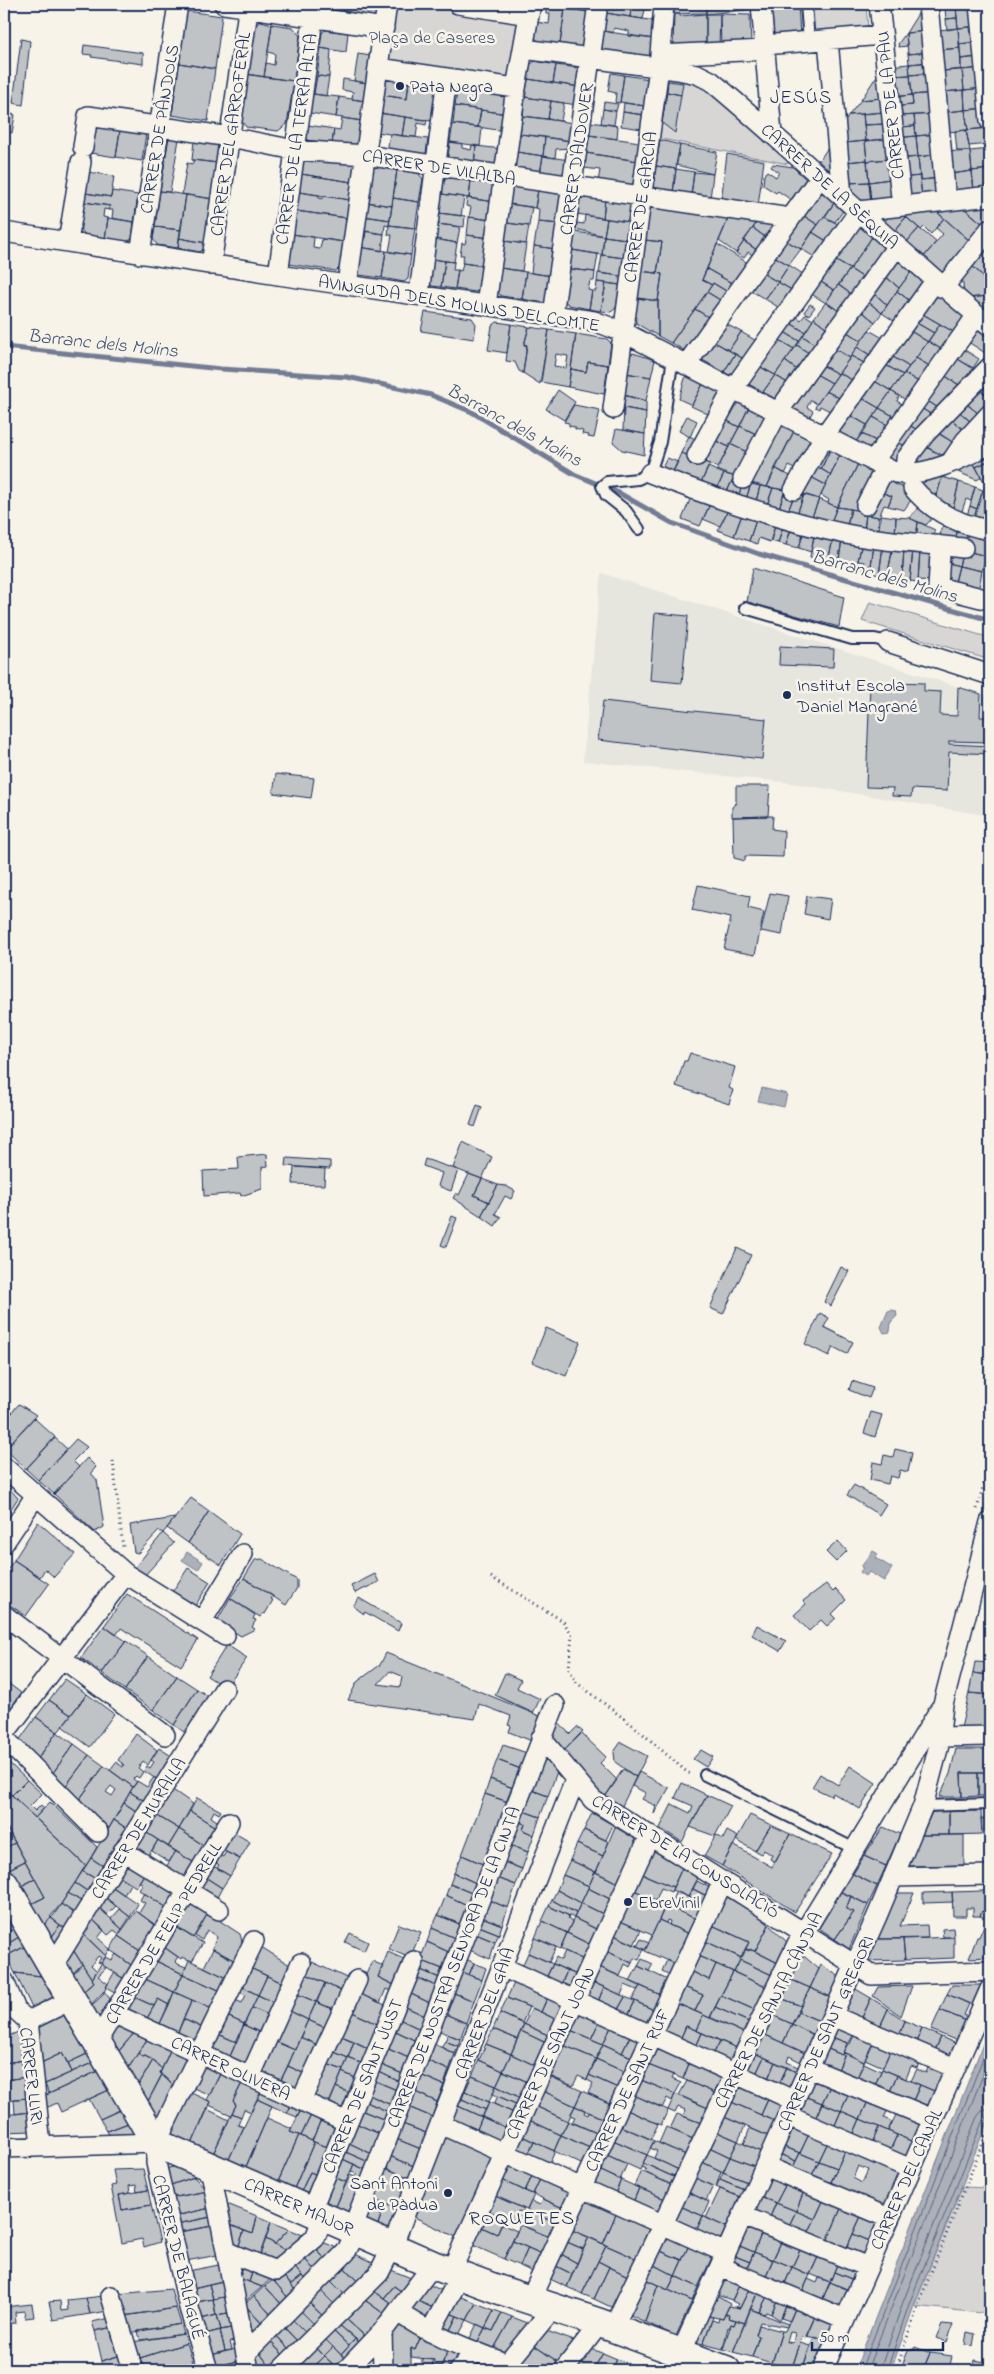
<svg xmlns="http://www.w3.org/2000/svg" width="994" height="2374" viewBox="0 0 994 2374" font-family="'Indie Flower',sans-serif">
<rect width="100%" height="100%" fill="#f7f3e8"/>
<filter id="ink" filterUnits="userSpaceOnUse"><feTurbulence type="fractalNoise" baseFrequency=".02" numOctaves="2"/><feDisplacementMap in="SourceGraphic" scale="10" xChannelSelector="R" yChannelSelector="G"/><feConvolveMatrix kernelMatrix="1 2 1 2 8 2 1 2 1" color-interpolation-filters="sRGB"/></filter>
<g filter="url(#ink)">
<path fill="#e6e5de" d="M601,573L990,697V816L792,783L583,761Z"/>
<path fill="#d7d6d4" stroke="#798299" d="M395,4H417L519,20L510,78L390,61L388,59Z
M809,4H866L868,29L811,34Z
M666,77L706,84L788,156V164L657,138Z
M870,602L990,638V660L862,621Z
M962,2187L990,2188V2314L914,2306Z"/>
<path fill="#acb0b9" stroke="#727c95" d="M762,1088L787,1094L784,1107L758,1101Z
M892,1310L896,1311L897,1316L891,1322L890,1332L884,1333L881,1327L888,1311Z
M873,1551L878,1554L876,1558L892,1568L884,1581L869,1572L866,1576L860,1572L863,1568L861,1567Z
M187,1552L203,1562L198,1570L182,1560Z
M990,2026V2115L914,2306L891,2370H855Z"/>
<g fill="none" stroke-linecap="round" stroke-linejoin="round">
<path stroke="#556382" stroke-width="1" d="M861,2370L990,2040
M867,2370L990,2057
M880,2370L903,2302L977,2117L982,2111L990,2109
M887,2370L909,2304L983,2120L990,2116"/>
<path stroke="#727c95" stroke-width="5" d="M4,347L221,369L347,377L431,395L472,412L574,474L619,493L672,523L759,554L990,620"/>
</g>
<path fill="#c0c3c5" stroke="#1b2f5e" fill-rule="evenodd" d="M326,4H344L343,11L329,9Z
M344,4H379L378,12L374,16L343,11Z
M539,4H591L590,12Z
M607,4H632L630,17L606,13Z
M632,4H646L643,19L630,17Z
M675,4H706V13L674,14Z
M706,4H756V9L706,14Z
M771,4H798L800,35L774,37Z
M539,5L565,9L560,44L538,41L534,36L536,22L549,24L550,14H546V10L538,9Z
M977,5L978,26L958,28L956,7Z
M956,7L957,18L946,19L945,8Z
M565,9L590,12L585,44L581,47L560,44Z
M921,9L928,31L906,33Z
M186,11L222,16L215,69L179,63Z
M606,13L655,21L654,39L629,36V31L614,28L613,33L603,31Z
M674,14H680V16L706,14V47L673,48Z
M706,14H720L719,47H706Z
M720,14L750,15L751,45L721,47Z
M957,18L958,28L947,30L946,19Z
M261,21L272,24L264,77L246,74L251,28Z
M272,24L293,27L300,36L294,81L264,77L266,63L274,65L275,54L268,52Z
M970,27L972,43L959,44L958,28Z
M958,28L960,48L939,50L938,30Z
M325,30L348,33L346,52L320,48L322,33Z
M603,31L654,39L652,58L602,50Z
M928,31L930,52L908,54L906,33Z
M906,33L907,46L899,47L898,44Z
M21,39L30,41L23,105L13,103Z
M974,42L975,57L961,59L959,44Z
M84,45L143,53V64L91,57L92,55L83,54Z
M321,48L331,50L329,77L317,76Z
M960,48L961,70L942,71L939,50Z
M930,52L931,62L909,64L908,54Z
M358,54L371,56L367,83L354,81Z
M981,57L982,68L961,70V59Z
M535,61L556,65L553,83L528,79L530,65Z
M931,62L932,73L910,75L909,64Z
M179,63L215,69L208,121L172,115Z
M909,64L910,75L890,76L889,66Z
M556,65L578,68L581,72L580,87L553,83Z
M982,68L984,88L964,90L962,70Z
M962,69L964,90L944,92L942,71Z
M611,73L624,75L620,103L615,102L616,93L608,91Z
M932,73L934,93L912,95L910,75Z
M246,74L294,81L287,124L278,131L246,127L240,119Z
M624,75L649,79L645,106L620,102Z
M910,75L912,95L892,97L890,76Z
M317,76L329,77L326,96L314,94Z
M880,76L882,98L861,100L876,77Z
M387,77L409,80L407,99L382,95L384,81Z
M343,79L367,83L365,101L352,99L353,92L342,90Z
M528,79L580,87L577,105L525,97Z
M409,80L432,84L436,89L431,121L379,113L382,95L407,99Z
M668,81L683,83L681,95L667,92Z
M463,88L509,95L507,114L455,106L457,92Z
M984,88L986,108L965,110L964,90Z
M964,90L965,110L946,112L944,92Z
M667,92L681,95L675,133L662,123Z
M934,93L936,114L902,116L901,106L913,105L912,95Z
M313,94L339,97L336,117L310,113Z
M912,95L913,105L893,107L892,97Z
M339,97L365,101L362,121L336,117Z
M525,97L551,101L548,119L523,116Z
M882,98L884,112L849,115L861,100Z
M551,101L564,103L561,121L548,119Z
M604,102L618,104L616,111L603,109Z
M624,103L645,106L644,115L623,112Z
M455,106L481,110L478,127L453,124Z
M986,108L988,128L968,130L965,110Z
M603,109L616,111L614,125L601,123Z
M481,110L507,114L504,131L478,127Z
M965,110L968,130L948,132L946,112Z
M4,112L15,115L12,133L4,131Z
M623,112L644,115L642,129L621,126Z
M884,112L885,124L864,125L863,114Z
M379,113L405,117L402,136L377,132Z
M863,114L866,141L845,143L843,125L849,115Z
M936,114L937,134L916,136L914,115Z
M914,115L915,126L902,127V116Z
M523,116L574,123L571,141L520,134Z
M405,117L427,120L426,125L418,123L416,137L402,136Z
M342,118L362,121L358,148L332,144L334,129L340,130Z
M590,122L618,126L617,139L589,135Z
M453,124L482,128L480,146L450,142Z
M885,124L886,139L866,141L864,125Z
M94,125L120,130L116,157L90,153Z
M308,125L334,129L332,144L306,140Z
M915,126L916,136L896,138L895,127Z
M988,128L989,144L969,146L966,130Z
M120,130L146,133L142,161L116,157Z
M966,130L970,151L957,152L955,131Z
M390,134L428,139L426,153L422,157L387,152Z
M520,134L545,137L543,156L517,152Z
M937,134L940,154L918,157L916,136Z
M589,135L640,142L638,161L586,153Z
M916,136L918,157L898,159L896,138Z
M169,137L179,139L170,192L160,191Z
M545,137L571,141L569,148L556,149L555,158L543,156Z
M834,139L833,180L816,165Z
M886,139L888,159L867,161L865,141Z
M660,140L680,145L676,169L656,166Z
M194,141L221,145L218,163L192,160Z
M865,141L867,160L846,162L845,143Z
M450,142L462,144V148L471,150L472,145L476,146L474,164L452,161L448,156Z
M680,145L717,152L713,174L676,165Z
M476,146L502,149L499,168L474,164Z
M990,149V169L972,171L970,151Z
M957,151H970L972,171L951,174L949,152Z
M517,152L543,156L540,174L514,170Z
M586,153L638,161L634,188L598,182L600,170L584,168Z
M727,154L764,161L758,206L721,201Z
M940,154L942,178L920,180L918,157Z
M304,156L355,164L352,182L301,174Z
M543,156L569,160L566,178L540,174Z
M918,157L920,176L900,178L898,159Z
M888,159L890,179L869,182L867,161Z
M193,160L218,163L213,199L182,194L187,163L193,164Z
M867,160L869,182L848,183L846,162Z
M773,164L793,167L810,183L796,203L778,191L776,193L763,185L764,175L767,171L776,177L779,172L771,167Z
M372,166L397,170L392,206L366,202Z
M656,166L676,169L673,193L652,190Z
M676,169L694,172L691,196L673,193Z
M990,169V191L974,192L972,171Z
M397,170L418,173L423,179L419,202L393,198Z
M972,171L974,192L953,194L951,174Z
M88,172L114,176L111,197L85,193Z
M694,172L713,174L710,199L691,196Z
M301,174L352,182L350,200L299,192Z
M920,176L922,197L902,199L900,178Z
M449,177L471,180L469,198L442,194L444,181Z
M942,178L943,195L922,197L920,180Z
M890,179L892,200L871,202L869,182Z
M471,180L496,184L494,202L469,198Z
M869,182L871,202L859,203L850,194L848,183Z
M512,186L538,190L535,208L509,204Z
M818,189L834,203L818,225L801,214Z
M538,190L564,193L560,224L538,222L539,209L535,208Z
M112,191L138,195L134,222L112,218L113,210H109L110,206L84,202L85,193L111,197Z
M160,191L186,195L181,230L155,227Z
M299,192L319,195V198L323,199V196L350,200L347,218L296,211Z
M442,194L464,197L461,216L439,213Z
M186,195L213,199L206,243L179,238Z
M580,196L605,199L603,218L577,214Z
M393,198L419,202L415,228L389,225Z
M467,198L494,202L491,220L469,217L471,207L466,206Z
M605,199L632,203L629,222L603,218Z
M990,201V218L984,225L964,208Z
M84,202L110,206L109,210L104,209L103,217L108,218L105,239L86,236L80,228Z
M366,202L392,206L390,220L364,216Z
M834,203L843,211L835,222L825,217Z
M509,204L532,207L529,226L507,223Z
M650,206L729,217L703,277L702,280L712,285L671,343L658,336V301L662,274L657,273L662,242L645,240Z
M931,207L964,208L984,225L970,241Z
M931,207L944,218L931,234L924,227L921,230L898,210Z
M898,210L906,217L893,233L883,224L893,211Z
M296,211L347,218L344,242L292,234Z
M439,213L465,216L464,227L437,224Z
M801,214L818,225L801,249L783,239Z
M585,215L607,219L604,236L576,229L577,223L584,224Z
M364,216L390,220L389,226L385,225L384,234L362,231Z
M469,217L491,220L489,238L467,235Z
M729,217L757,222L736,253L719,241Z
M824,217L842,226L830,243L812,232Z
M906,217L919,228L905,244L893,233Z
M108,218L134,222L132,239L126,242L105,239Z
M944,218L970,241L940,275L922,259L943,234L936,228Z
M607,219L629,222L626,239L604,236Z
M538,222L560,224L556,249L534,246Z
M757,222L779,226L769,240L753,228Z
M507,223L529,226L526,244L504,241Z
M857,223L872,237L850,269L831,258Z
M437,224L460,227L457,243L435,239Z
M389,225L415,228L411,255L389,252L392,235H388Z
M155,227L181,230L178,248L157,245L153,239Z
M753,228L769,240L760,252L743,241Z
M919,228L936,242L922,259L905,244Z
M366,231L384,234L382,251L359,247L361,238L365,239Z
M575,232L604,236L602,255L572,250Z
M812,232L830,243L818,259L801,249Z
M292,234L314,237L313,248L320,249L322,239L344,242L341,266L336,271L288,264Z
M467,235L489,238L484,266L462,263L464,255H460L462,243L465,244Z
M604,236L626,239L624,258L602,255Z
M872,237L887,251L867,280L850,269Z
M179,238L206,243L205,247L200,252L178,248Z
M435,239L457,243L454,262L432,259Z
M783,239L801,249L789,265L772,255Z
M645,240L662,242L657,273L640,271Z
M504,241L526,244L522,271L500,268Z
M744,241L760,252L757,258L748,252L744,258L736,253Z
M717,244L751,265L737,286L707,269Z
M990,244V275L983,276L971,265Z
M534,246L556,249L552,276L531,273Z
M359,247L386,251L382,278L359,275L356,271Z
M572,250L598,254L595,272L570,269Z
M386,251L411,255L408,279L404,282L382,278Z
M602,255L624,258L621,276L599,273Z
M772,255L789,265L778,282L760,272Z
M831,258L850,269L834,290L816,279Z
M896,258L911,272L899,288L884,275Z
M432,259L445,261L441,287L432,286L429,282Z
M445,261L454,262L453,270H458L455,289L441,287Z
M463,263L484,266L481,288L476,292L455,289L458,270L461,271Z
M789,265L806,276L795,292L778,282Z
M971,265L983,276L985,296L968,298L964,295L962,274Z
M500,268L526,272L522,299L501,296L497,291Z
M570,269L595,272L594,281H590L588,290L592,291L589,309L569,305L565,301Z
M707,269L737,286L731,294L713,283L712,285L702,280Z
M850,269L867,280L855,297L839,285Z
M640,271L662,274L658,301L637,298Z
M526,272L552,276L549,299L544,303L522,299Z
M760,272L778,282L765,299L748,289Z
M911,272L927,286L914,304L897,291Z
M598,273L621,276L620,285L597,282Z
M884,275L899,288L887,305L872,291Z
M990,275V296H985L983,276Z
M816,279L834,290L826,303L808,292Z
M597,282L606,283L601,311L589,309L592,291H596Z
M778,282L795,292L783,310L765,299Z
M606,283L620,285L616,308L611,312L601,311Z
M713,283L731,294L725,303L707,292Z
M838,285L855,297L843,314L826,302Z
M872,291L887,305L882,313L866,300Z
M897,291L914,304L900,325L882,313Z
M937,291L968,318L957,334L921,313Z
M707,292L725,303L713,320L695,309Z
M990,296V317L968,298Z
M637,298L658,301V336L637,324L634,318Z
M866,300L882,313L875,322L859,309Z
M826,302L843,314L831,331L814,318Z
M810,304L815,307L809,315L804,312Z
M695,309L713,320L689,353L671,343Z
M859,309L875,322L861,341L844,330Z
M425,312L472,318L476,324L474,339L421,331Z
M921,313L940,324L934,333L915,322Z
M805,315L813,320L805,332L792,324L797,317L801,320Z
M814,318L831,331L819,347L803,336Z
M787,321L805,332L799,341L781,330Z
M497,322L511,324L507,353L488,350L492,326Z
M915,322L934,333L928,342L909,330Z
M724,323L741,332L729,350L711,340Z
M511,324L529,327L524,345H527L523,373L519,371L515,362L506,361Z
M940,324L957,334L944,351L928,341Z
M975,325L990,337V356L965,340Z
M529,327L549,330L540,384L523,373L527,345H524Z
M549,330L576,334L568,387L541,382ZM556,354L568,356L566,368L554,366Z
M781,330L799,341L794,349L776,338Z
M844,330L861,341L850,358L832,347Z
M869,330L888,341L875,358L857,347Z
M909,330L928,342L909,367L890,355Z
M741,332L760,343L747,361L729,350Z
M576,334L607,339L611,343L608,365L588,362L586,372L571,369Z
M803,336L819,347L813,356L797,345Z
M776,338L794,349L775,375L757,365Z
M711,340L735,354L724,372L699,358Z
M928,341L944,351L933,368L916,358Z
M797,345L813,356L801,373L785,361Z
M832,347L850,358L838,374L820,364Z
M857,347L875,358L870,366L851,356Z
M960,347L979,359L973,368L953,356Z
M633,353L655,360L651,377L625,373L628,357Z
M735,354L747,361L735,378L724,372Z
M890,355L909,367L903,375L884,364Z
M851,356L870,366L858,383L839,373Z
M953,356L980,373L965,389L941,373Z
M916,358L933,368L922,384L904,373Z
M785,361L801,373L792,386L775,375Z
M588,362L608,365L604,394L568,387L571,369L586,372Z
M820,364L838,374L832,383L814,373Z
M884,364L903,375L891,391L873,380Z
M757,365L775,375L763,392L745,382Z
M625,373L651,377L646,401L622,395Z
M814,373L832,383L817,404L811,400L807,407L813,411L809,418L790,407Z
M839,373L858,383L845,401L826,391Z
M904,373L922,384L909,402L891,391Z
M941,373L965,389L943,411L923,398Z
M686,375L703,384L692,405L679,399Z
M775,375L792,386L781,402L763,392Z
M982,377L990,384V398L974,385Z
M873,380L891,391L879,408L860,397Z
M703,384L721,393L710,415L691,406Z
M974,385L990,398V404L980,415L961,399Z
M558,390L575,402L564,420L546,409Z
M826,391L845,401L836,414L820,406L819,409L815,407Z
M891,391L899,396L897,401L905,406L897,418L879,408Z
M625,395L646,401V412L624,408Z
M730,397L749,407L739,427L720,417Z
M860,397L879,408L867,425L848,414Z
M923,398L943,411L935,417L918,406Z
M961,399L980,415L972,423L953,406Z
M574,405L600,410L594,438L588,437L589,435L582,434L583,431L575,429V427L569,426V423L564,422Z
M918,406L935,417L924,434L906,423Z
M953,406L972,423L965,431L945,414Z
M749,407L766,417L758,435L740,426Z
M624,408L646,412L645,434L623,430Z
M879,408L897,418L891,427L873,417Z
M848,414L867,425L855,443L835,432Z
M945,414L965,431L954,443L934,431Z
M687,416L697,421L690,437L679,431Z
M720,417L739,427L729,447L710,438Z
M873,417L891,427L880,443L862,434Z
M776,422L794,431L767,487L747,482Z
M906,423L924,434L912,450L894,440Z
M740,426L758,435L749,453L730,444Z
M931,428L954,443L942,455L921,444Z
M616,429L645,434L644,455L622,450L613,442Z
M794,431L812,441L797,471L789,466L785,474L775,468Z
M862,434L880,443L873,452L855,443Z
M689,436L698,440L690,456L681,453Z
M710,438L729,447L718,468L700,460Z
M894,440L912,450L900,466L882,457Z
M730,444L749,453L737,478L717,470Z
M921,444L941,456L912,465Z
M821,446L830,450L821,469L812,464Z
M990,448V460L976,467L971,458Z
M830,450L840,455L831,475L821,469Z
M681,453L710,464L699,487L671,476Z
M840,455L858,464L837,507L828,503L829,500L821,495Z
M667,458L678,462L671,476L660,472Z
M971,458L981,477L977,480L953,470Z
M990,460V480H983L976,467Z
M812,464L831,475L826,485L807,475Z
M858,464L876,473L871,482L857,510L837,507Z
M708,467L724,474L715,493L699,487Z
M775,468L794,478L785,490L767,487Z
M724,474L734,476L725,496L715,493Z
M807,475L826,485L819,499L797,493Z
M939,476L942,477L937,495L920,489L922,479Z
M734,477L744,480L737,500L725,496Z
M942,477L959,482L952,513L935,501Z
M883,479L902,487L911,500L904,510L888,506L892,496L877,491Z
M744,480L751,484L745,502L737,500Z
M959,482L975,487L971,501L966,499L960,517L952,513Z
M751,484L760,486L755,505L745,502Z
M760,486L773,488L766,508L755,505Z
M975,487L983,490L977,509L970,506Z
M773,488L785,490L778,511L766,508Z
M785,490L795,493L787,514L778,511Z
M983,490L990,493V522L973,520Z
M877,491L892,496L888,506L884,505L879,517L867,515Z
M795,493L804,495L796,517L787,514Z
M804,494L819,499L811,519L797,514Z
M692,495L711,502L700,526L682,519Z
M819,499L837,507L829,527L811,519Z
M711,502L729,508L720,526L703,519Z
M921,505L934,516L926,525L909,518Z
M970,506L977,509L973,520L966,518Z
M837,507L851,509L846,530L829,527Z
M729,508L743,512L734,536L718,530Z
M851,509L863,512L862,515H866L864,532L846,530Z
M743,512L757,517L749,541L734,536Z
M866,512L867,515L879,517L878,534L864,532Z
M881,515L896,517L895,536L878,534Z
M757,517L776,522L770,542L759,538L757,544L749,541Z
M896,517L909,518L918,522L916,539L895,536Z
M776,522L784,524L778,543L771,541Z
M918,522L935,530L931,540L916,539Z
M784,524L792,526L786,545L778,543Z
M792,526L804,530L799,548L786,545Z
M943,526L958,529L954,543L940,542L941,528Z
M958,529L968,533L965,544L954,543Z
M804,530L814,536L811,552L799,548Z
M968,533L990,540L986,556L963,550Z
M814,536L833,539L828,561L810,557Z
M833,539L842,540L839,559L829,557Z
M842,540L862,543L856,569L838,564Z
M862,543L874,545L870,572L863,570L865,562L858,561Z
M874,545L883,546L879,575L870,573Z
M883,546L893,547L887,577L879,575Z
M893,547L904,548L902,580L887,577Z
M904,548L913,549L910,582L902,581Z
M950,548L963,552L959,566L946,562Z
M913,549L920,550L918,582L910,581Z
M920,550L935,551L933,581L918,580Z
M963,550L986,556L982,571L959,566Z
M946,562L959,566L955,582L942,579Z
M959,566L982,571L979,587L955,582Z
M753,568L844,597L839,627L747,602Z
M655,613L688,616L682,683L650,680Z
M780,646L834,649L833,667L779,665Z
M897,682L924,683V691L941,692L940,715L957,716L958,687L981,694L980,717H990V742L949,741V744L990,746V754L949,752L947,791L912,789L911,797L892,796L893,788L866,787L870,686L897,687Z
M603,701L766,719L762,759L598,740Z
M276,774L314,778L311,798L273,793Z
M736,786H770L768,816L732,817V807L736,803Z
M773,816L772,829L784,831L783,857L745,856V861L734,858L733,817Z
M698,885L750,896L748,908L764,912L755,955L724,949L731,918L692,910Z
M770,893L788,896L782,935L761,931Z
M807,896L831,899L828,919L804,914Z
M690,1053L735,1067L729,1088L733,1090L729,1104L676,1086L684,1061H687Z
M477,1105L482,1107L475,1127L470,1125Z
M463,1142L492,1157L482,1179L453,1168Z
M267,1154L268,1166L262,1167V1189L241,1196L240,1193L204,1196L203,1171L239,1169L238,1157Z
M287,1158L330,1161V1169L286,1166Z
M425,1159L458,1170L451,1191L438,1186L442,1173L423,1166Z
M294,1167L325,1169L324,1185L293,1184Z
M469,1174L482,1179L474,1195L489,1202L481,1216L453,1198L456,1193L459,1195Z
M482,1179L498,1185L489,1202L474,1195Z
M498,1185L506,1186L515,1191L511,1199L505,1196L495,1214L501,1217L495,1226L481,1216Z
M452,1216L457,1218L446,1247L441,1245Z
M737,1248L751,1255L723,1314L710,1308Z
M841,1267L849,1271L831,1306L824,1302Z
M820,1313L829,1318L824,1327L853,1342L847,1354L833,1347L829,1356L805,1344Z
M546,1328L580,1342L566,1376L532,1362Z
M852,1381L873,1388L869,1398L849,1390Z
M19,1404L36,1415L5,1449L4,1421Z
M4,1405L13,1412L4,1421Z
M871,1412L882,1415L875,1437L864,1433Z
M34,1418L55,1437L26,1469L5,1449Z
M55,1438L67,1449L38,1480L26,1469Z
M76,1439L87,1447L73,1461L79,1467L54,1494L38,1480Z
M895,1449L912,1453L908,1472L900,1470L898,1478L890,1476L888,1484L870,1480L873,1462L882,1464L884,1455L893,1457Z
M87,1458L96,1467L91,1473L97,1480L104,1527L95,1532L54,1494Z
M4,1483L18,1498L4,1519Z
M854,1485L886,1504L879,1515L847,1495Z
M191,1498L209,1511L188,1543L167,1528Z
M209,1511L240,1534L221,1565L188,1543Z
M175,1518L163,1533L159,1531L138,1553L134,1552L130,1525Z
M38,1522L75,1554L54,1577L45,1569L40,1577L14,1560Z
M163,1533L174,1543L145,1575L136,1570V1566Z
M838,1541L847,1551L836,1562L826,1552Z
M262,1559L297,1580V1588L286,1605L244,1578L255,1560Z
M14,1560L49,1584L26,1616L4,1601V1575Z
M188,1568L210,1582L195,1606L172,1592Z
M375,1574L379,1582L355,1593L351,1586Z
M244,1578L273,1596L271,1599L273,1600L265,1614L263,1613L260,1617L230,1598Z
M826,1584L833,1592L836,1589L846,1600L832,1614L836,1618L827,1626L821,1620L809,1631L794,1615L806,1604L803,1601Z
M127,1594L198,1640L181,1666L121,1628L116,1635L104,1626Z
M230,1598L255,1615L253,1619L256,1620L252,1627L255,1629L241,1636L217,1621Z
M359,1598L401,1623L398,1631L365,1612L364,1614L353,1606Z
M757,1625L786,1641L780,1651L752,1635Z
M104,1626L126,1641L102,1673L81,1658Z
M126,1641L148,1656L125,1690L102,1673Z
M227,1645L247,1658L226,1688L207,1676Z
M386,1653L542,1717L532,1741L509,1732L511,1726L508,1725L511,1716L479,1704L475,1719L348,1700L357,1682L380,1665ZM390,1671L402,1676L400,1687L378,1684Z
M148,1656L177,1676L153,1710L125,1690Z
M975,1662L990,1663V1675L973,1673Z
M505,1673L521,1680L517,1688L540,1699L533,1713L495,1695Z
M973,1673L990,1675V1695L969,1693Z
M177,1676L197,1689L174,1725L153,1710Z
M65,1679L87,1694L71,1715L49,1700Z
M4,1680L21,1693L4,1718Z
M197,1689L211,1698L187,1734L174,1725Z
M969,1693L990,1695V1727L961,1728Z
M87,1694L114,1714L90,1747L62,1726Z
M49,1700L71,1715L58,1732L36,1717Z
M36,1717L57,1732L37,1760L18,1742Z
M553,1718L570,1734L577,1727L583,1732L561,1754L546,1739Z
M57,1732L74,1744L52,1774L37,1760Z
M581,1733L606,1757L600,1763L617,1780L605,1797L561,1754Z
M136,1734L157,1750L148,1765L143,1761L138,1768L143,1772L139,1778L136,1776L133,1779L137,1782L133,1787L110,1770L116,1762L123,1767L124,1765L118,1760Z
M621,1742L647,1756L636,1777L615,1762L614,1752Z
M74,1744L89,1755L65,1787L52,1774Z
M503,1745L527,1753L521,1769L497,1760Z
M159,1748L173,1757L159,1781L144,1771L147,1766L150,1768L154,1762L151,1760Z
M956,1749H990V1773H961L962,1797H939L950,1774Z
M701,1750L713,1757L706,1767L693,1759Z
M540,1751L558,1769L548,1796L526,1788Z
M89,1755L104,1766L79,1800L65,1787Z
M5,1759L27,1780L12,1795L4,1788Z
M497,1760L521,1769L513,1788L490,1779Z
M104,1766L133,1787L109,1828L79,1800ZM111,1786L116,1790L112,1796L106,1792Z
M850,1766L876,1783L860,1809L833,1793L831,1796L812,1787L820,1774L838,1785Z
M623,1769L636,1777L621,1808L605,1797Z
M639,1772L669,1788L654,1814L656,1806L642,1799L646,1793L632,1786Z
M961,1773H978V1796L962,1797Z
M978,1773H990V1796H978Z
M154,1777L159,1781L146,1802L130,1792L137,1781L147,1787Z
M490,1779L513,1788L508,1802L485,1794Z
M27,1780L42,1794L30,1806L35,1811L41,1805L44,1808L35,1818L12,1795Z
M682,1783L707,1795L682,1842L660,1828L672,1804L690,1813L693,1806L675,1798Z
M167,1786L193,1804L179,1829L151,1812Z
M4,1788L86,1866L54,1915L39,1930L31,1904L45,1897L4,1822Z
M526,1788L548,1796L540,1817L518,1809Z
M130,1792L146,1802L139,1813L124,1803Z
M485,1794L508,1802L485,1865L462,1855Z
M707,1795L731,1806L715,1836L690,1827Z
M197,1798L221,1811L219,1814L214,1811L211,1817L220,1823L217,1828L190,1811Z
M50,1802L97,1847L86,1866L35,1818Z
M124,1803L139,1813L129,1830L114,1820Z
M518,1809L540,1817L534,1835L523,1830L525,1824L514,1820Z
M190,1811L217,1828L206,1847L179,1829Z
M949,1811V1835H922L932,1812Z
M949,1811H981L982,1834L949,1835Z
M151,1812L179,1829L168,1847L141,1829Z
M592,1813L613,1825L606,1840L584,1830Z
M750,1815L771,1825L755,1851L736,1840Z
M981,1818L990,1821V1834H982Z
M114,1820L129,1830L106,1868L91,1858Z
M514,1820L525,1824L523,1830L534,1835L528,1852L505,1843Z
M5,1825L15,1843L4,1848V1826Z
M771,1825L790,1834L775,1862L770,1859L772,1855L764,1850L761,1854L755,1851Z
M615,1827L634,1838L636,1847L620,1884L596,1872Z
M883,1827L900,1834L886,1866L864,1856Z
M141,1829L158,1840L147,1858L130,1847Z
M179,1829L206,1847L196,1864L168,1847Z
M584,1830L609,1842L603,1856L577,1844Z
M727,1831L738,1837L722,1866L704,1856L716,1835L723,1839Z
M233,1832L250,1842L240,1859L222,1850Z
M790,1834L832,1854L795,1912L722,1866L733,1845L772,1867Z
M922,1835H964V1865L908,1866Z
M158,1840L176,1851L169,1862L152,1851Z
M15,1843L25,1861L7,1870L4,1864V1848Z
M505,1843L528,1852L522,1869L499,1860Z
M577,1844L603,1856L596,1872L570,1860Z
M651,1849L682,1868L673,1887L640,1873Z
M176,1851L196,1864L184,1882L165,1869Z
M226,1852L240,1859L230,1876L217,1868L219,1865L215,1862L219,1854L223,1857Z
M462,1855L485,1865L478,1884L454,1873Z
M864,1856L886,1866L877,1886L853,1874Z
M91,1858L106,1868L98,1880L82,1871Z
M122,1858L145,1873L136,1887L114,1873Z
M499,1860L522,1869L516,1885L492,1876Z
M570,1860L595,1872L589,1886L563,1875Z
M25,1861L35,1879L17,1888L7,1870Z
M213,1866L230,1876L222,1888L205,1877Z
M682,1868L698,1878L688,1897L672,1890Z
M82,1871L98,1880L90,1893L75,1883Z
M595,1872L620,1884L612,1900L588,1888Z
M114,1873L130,1884L124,1895L107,1883Z
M145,1873L173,1891L175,1900L169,1909L139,1890L143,1883L139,1882Z
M454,1873L478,1884L474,1894L450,1884Z
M640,1873L673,1887L671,1892L661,1888L656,1900L632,1889Z
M853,1874L877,1886L868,1905L841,1892Z
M563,1875L589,1886L581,1903L557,1890Z
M492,1876L516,1885L508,1908L484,1898Z
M205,1877L222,1888L215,1901L197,1890Z
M35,1879L45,1897L31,1904L17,1888Z
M697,1881L712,1889L709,1897L693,1889Z
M75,1883L90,1893L84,1903L68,1893Z
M107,1883L138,1904L130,1917L101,1894Z
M450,1884L474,1894L469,1906L446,1895Z
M588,1888L612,1900L605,1915L581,1903Z
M632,1889L666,1905L652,1935L618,1920Z
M693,1889L709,1897L705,1905L688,1897Z
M557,1890L581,1903L576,1913L552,1900Z
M676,1891L705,1905L698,1920L669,1907Z
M983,1891H990V1903L986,1913L982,1911L980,1916H973V1908H966V1916H953L952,1892Z
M841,1892L851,1896L846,1909L854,1912L835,1939L819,1928Z
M952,1892L953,1902L923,1903V1893Z
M68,1893L84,1903L77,1915L61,1904Z
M144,1893L169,1909L158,1927L139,1913L145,1903L140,1900Z
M897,1893H914L900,1926L927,1925L928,1938L877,1939Z
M101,1894L116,1906L107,1915L95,1904Z
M446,1895L469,1906L462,1925L438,1915Z
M725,1896L757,1914L769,1925L755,1951L745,1949L749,1942L712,1925Z
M851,1896L868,1905L849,1949L835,1939L854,1912L846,1909Z
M484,1898L508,1908L502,1925L477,1915Z
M552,1900L576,1913L574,1918L549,1906Z
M191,1902L208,1913L193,1938L176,1927Z
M581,1903L605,1915L598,1930L574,1918Z
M990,1903V1925L985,1923L987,1919L980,1916L982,1911L986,1913Z
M61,1904L77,1915L67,1930L50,1917Z
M95,1904L122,1929L119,1934L114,1930L108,1935L88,1915Z
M665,1905L698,1920L691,1935L669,1925L670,1921L667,1920L666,1923L659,1920Z
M549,1906L569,1916L568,1919L572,1922L567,1933L542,1921Z
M120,1909L130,1917L122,1929L111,1919Z
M136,1911L158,1927L143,1953L118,1936Z
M208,1913L240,1934L243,1945L235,1961L212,1948L217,1937L207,1930L202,1940L195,1936Z
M88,1915L104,1930L98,1938L110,1949L106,1956L79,1930Z
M438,1915L462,1925L457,1939L432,1928Z
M477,1915L502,1925L499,1934L474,1924Z
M51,1918L60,1925L47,1944L39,1930Z
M574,1918L598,1930L591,1945L567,1933Z
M10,1920L15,1928L4,1935V1924Z
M618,1920L641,1930L634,1945L612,1934Z
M659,1920L691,1935L677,1965L645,1951Z
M542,1921L567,1933L560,1949L535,1938Z
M985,1923L990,1925V1957L969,1958L977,1937H979Z
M399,1924L421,1932L410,1958L389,1949Z
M474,1924L499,1934L495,1942L471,1932Z
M60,1925L67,1930L53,1954L47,1944Z
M712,1925L749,1942L742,1958L705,1941Z
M769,1925L788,1943L778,1963L755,1951Z
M176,1927L203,1943L192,1961L182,1957L181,1959L164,1947Z
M15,1928L19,1937L4,1946V1935Z
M432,1928L457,1939L451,1953L427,1942Z
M953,1928L954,1937H943L942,1929Z
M79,1930L106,1956L101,1963L98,1962L101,1958L98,1956L91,1965L97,1971L92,1979L70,1945Z
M471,1932L495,1942L490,1959L465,1948Z
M350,1933L368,1942L364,1951L345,1942Z
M567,1933L591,1945L584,1960L560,1949Z
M612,1934L644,1949L639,1960L634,1958L632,1963L604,1950Z
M118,1936L143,1953L134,1967L110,1950Z
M19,1937L24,1947L6,1956L4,1946Z
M954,1937V1958L905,1960L903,1939Z
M535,1938L556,1947L549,1962L528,1953Z
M641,1939L649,1943L645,1950L637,1946Z
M877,1939H903L905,1960L868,1961Z
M705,1941L741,1958L734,1972L698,1956Z
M427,1942L451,1953L445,1970L420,1960Z
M70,1945L82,1964L67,1980L58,1965Z
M258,1945L293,1967L285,1984L248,1967Z
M24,1947L31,1959L41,1976L15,1973L6,1956Z
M164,1947L178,1957L175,1961L178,1964L186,1967L183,1974L156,1961Z
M213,1949L235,1961L227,1978L204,1967Z
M745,1949L749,1951L750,1949L778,1963L772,1975L740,1960Z
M604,1950L632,1963L630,1967L625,1964L620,1976L597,1966Z
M565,1951L584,1960L577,1975L553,1964L556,1957L561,1960Z
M388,1952L408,1961L398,1987L378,1977Z
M799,1952L819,1969L810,1988L787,1978Z
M528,1953L553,1964L545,1980L521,1969Z
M116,1954L134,1967L126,1980L101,1964L106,1957L112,1960Z
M698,1956L716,1964L709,1980L691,1971Z
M462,1957L474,1963L469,1975L457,1970Z
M642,1959L653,1964L649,1971L638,1966Z
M189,1960L227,1978L221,1991L183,1974Z
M420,1960L445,1970L442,1979L416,1968Z
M667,1960L677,1965L672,1976L662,1971Z
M740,1960L772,1975L766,1987L734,1972Z
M156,1961L183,1974L174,1992L145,1979Z
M310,1961L351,1980L345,1993L304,1973Z
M372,1961L383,1966L378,1977L398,1987L396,1992L386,1989L380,2003L358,1993Z
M474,1963L486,1968L482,1980L469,1975Z
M82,1964L94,1982L77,1997L67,1980Z
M101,1964L106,1968L98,1976L108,1984L102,1996L85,2011L77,1997L94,1982L92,1979Z
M553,1964L567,1971L560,1987L545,1980Z
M716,1964L733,1972L710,2018L695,2011L703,1995L684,1987L691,1971L709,1980Z
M821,1965L843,1979L833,1998L810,1988Z
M597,1966L640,1986L637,1990L625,1985L621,1995L590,1981Z
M638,1966L670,1981L663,1996L630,1981Z
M248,1967L267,1976L258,1995L239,1985Z
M416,1968L442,1979L438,1987L413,1976Z
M457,1970L482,1980L474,2001L449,1991Z
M567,1971L577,1975L570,1991L560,1987Z
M733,1972L766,1987L755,2010L721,1995Z
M15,1973L41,1976L54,2000L33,2010Z
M114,1973L126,1980L118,1994L106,1987Z
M304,1973L325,1983L316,2002L295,1993Z
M183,1974L221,1991L212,2009L174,1992Z
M267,1976L285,1984L277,2004L258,1995Z
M413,1976L438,1987L432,2004L407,1992Z
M787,1978L810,1988L801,2006L778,1997Z
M145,1979L174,1992L169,2005L158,1999L154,2006L134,1997Z
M515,1981L548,1996L541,2012L507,1998Z
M590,1981L604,1987L597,2004L583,1998Z
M325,1983L345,1993L337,2011L317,2002Z
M239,1985L258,1995L244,2024L225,2015L233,1999L242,2003L246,1995L237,1991Z
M952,1985H982L975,2006L947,1994Z
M640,1986L663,1996L656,2011L632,2000Z
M912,1986L901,2016L873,1996L878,1987Z
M604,1987L625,1997L616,2013L597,2004Z
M684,1987L703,1995L695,2011L676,2003Z
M810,1988L833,1998L822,2022L798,2012Z
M854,1988L871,1998L859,2024L841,2016Z
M104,1991L113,2003L95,2027L85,2011Z
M449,1991L474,2001L466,2023L441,2012Z
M174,1992L192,2000L176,2037L158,2028Z
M407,1992L432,2004L427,2017L402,2005Z
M295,1993L316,2002L308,2020L288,2010Z
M358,1993L390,2007L382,2026L350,2011Z
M947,1994L969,2004L964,2015L970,2018L969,2022L940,2010Z
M258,1995L277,2004L271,2016L252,2008Z
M721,1995L755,2010L749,2022L715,2007Z
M548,1996L565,2004L557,2020L541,2012Z
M134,1997L154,2006L145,2022L124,2013Z
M625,1997L635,2001L627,2018L616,2013Z
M778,1997L801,2006L792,2024L770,2014Z
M507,1998L529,2007L522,2023L500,2013Z
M871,1998L888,2009L878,2031L859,2024Z
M158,1999L169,2005L158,2028L145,2022Z
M192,2000L212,2009L203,2028L183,2019Z
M635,2001L656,2011L648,2028L627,2018Z
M316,2002L337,2011L328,2029L308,2020Z
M676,2003L703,2015L696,2030L686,2026L679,2042L662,2034Z
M402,2005L427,2017L422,2030L397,2018Z
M715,2007L749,2022L744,2033L710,2017Z
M252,2008L271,2016L263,2034L244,2025Z
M532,2008L557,2020L550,2036L524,2024Z
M577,2009L600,2020L591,2039L568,2029Z
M888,2009L905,2021L897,2040L878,2031Z
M288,2010L308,2020L295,2050L274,2041Z
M940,2010L969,2022L960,2042L931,2030Z
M61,2011L87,2054L68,2063L62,2053L39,2064L37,2022Z
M350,2011L382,2026L372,2050L339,2035Z
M441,2012L466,2023L460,2039L435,2029Z
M798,2012L822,2022L816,2036L792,2024Z
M500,2013L524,2024L517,2039L493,2029Z
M770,2014L792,2024L783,2043L761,2033Z
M225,2015L244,2024L236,2042L216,2033Z
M703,2015L744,2033L737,2048L696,2030Z
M397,2018L422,2030L418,2042L392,2029Z
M183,2019L203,2028L194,2045L176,2037Z
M308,2020L328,2029L320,2046L300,2037Z
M600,2020L612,2025L603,2044L591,2039Z
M905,2021L922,2028L914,2047L897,2040Z
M118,2023L135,2032L113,2058L105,2045Z
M524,2024L550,2036L546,2043L521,2031Z
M792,2024L816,2036L807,2054L783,2043Z
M244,2025L263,2034L247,2070L228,2061Z
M612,2025L631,2034L622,2053L603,2044Z
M837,2025L855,2033L850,2044L832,2037Z
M686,2026L702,2033L695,2049L679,2042Z
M922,2028L941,2037L933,2055L914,2047Z
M392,2029L418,2042L411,2059L384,2047Z
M493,2029L517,2039L511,2054L486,2044Z
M568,2029L603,2044L596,2059L561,2044Z
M521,2031L546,2043L536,2066L511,2054Z
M18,2032L22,2035L25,2060L4,2063V2038Z
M135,2032L148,2038L124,2075L113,2058Z
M216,2033L236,2042L228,2061L208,2051Z
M702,2033L720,2041L712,2057L695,2049Z
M761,2033L807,2054L803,2063L789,2056L787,2062L800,2068L798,2073L752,2052Z
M855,2033L874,2041L864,2062L843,2052Z
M448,2034L460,2039L458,2046L445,2041Z
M631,2034L643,2039L634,2058L622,2053Z
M339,2035L354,2041L348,2058L332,2051Z
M300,2037L320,2046L307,2075L288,2066Z
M832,2037L847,2043L842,2055L826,2048Z
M941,2037L959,2045L951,2063L933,2055Z
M148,2038L171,2048L162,2069L152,2060L145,2056L143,2057L138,2053Z
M274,2041L295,2050L279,2084L259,2075Z
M354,2041L372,2050L366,2065L348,2058Z
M445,2041L458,2046L455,2054L441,2047Z
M720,2041L737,2048L729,2065L712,2057Z
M874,2041L891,2049L883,2067L865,2059Z
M430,2042L455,2054L449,2070L423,2059Z
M486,2044L511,2054L503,2071L479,2060Z
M561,2044L596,2059L587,2080L578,2076L573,2086L547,2075Z
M603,2044L634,2058L627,2073L596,2059Z
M656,2046L690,2061L683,2079L648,2065Z
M384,2047L411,2059L405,2075L377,2063Z
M171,2048L183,2053L186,2064L175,2087L160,2073Z
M826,2048L842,2055L843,2052L845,2053L836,2075L818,2067Z
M891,2049L920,2061L917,2068L911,2066L906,2079L882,2069Z
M332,2051L348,2058L343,2070L327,2064Z
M752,2052L764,2057L755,2076L743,2071Z
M62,2053L72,2072L41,2086L39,2064Z
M138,2053L143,2057L145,2056L153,2060L134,2093L124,2075Z
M845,2053L864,2062L855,2082L836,2075Z
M87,2054L92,2063L72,2072L68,2063Z
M511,2054L536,2066L528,2082L503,2071Z
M764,2057L775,2062L767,2081L755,2076Z
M348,2058L366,2065L360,2080L342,2072Z
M423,2059L449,2070L444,2085L418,2074Z
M596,2059L627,2073L620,2089L589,2075Z
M25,2060L27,2077L4,2080V2063Z
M153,2060L162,2069L160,2073L162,2074L144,2109L134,2093Z
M479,2060L503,2071L496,2086L472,2076Z
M690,2061L723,2076L715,2093L683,2079Z
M775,2062L787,2067L778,2086L767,2081Z
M92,2063L98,2071L49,2094L45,2084Z
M202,2063L221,2072L210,2095L191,2087Z
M377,2063L405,2075L402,2083L375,2070Z
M864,2063L881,2071L873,2090L855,2082Z
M327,2064L343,2070L328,2107L311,2099Z
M648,2065L674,2075L672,2079L681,2083L675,2094L641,2080Z
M929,2065L948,2073L939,2093L911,2081L917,2069L926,2073Z
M288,2066L307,2075L299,2093L279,2084Z
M787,2067L798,2073L789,2091L778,2086Z
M882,2069L897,2075L888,2096L873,2090Z
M375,2070L402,2083L399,2091L371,2079Z
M98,2071L109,2090L61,2112L57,2103L44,2109L42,2097Z
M503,2071L528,2082L521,2098L496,2086Z
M221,2072L243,2081L233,2101L236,2105L231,2115L209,2105L211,2102L207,2100Z
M342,2072L360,2080L354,2095L336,2087Z
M418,2074L444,2085L437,2102L411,2090Z
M162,2075L175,2087L158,2122L144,2109Z
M547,2075L582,2091L575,2106L541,2090Z
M589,2075L620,2089L613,2105L588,2093L593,2083L587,2080Z
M897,2075L920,2085L911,2105L888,2096Z
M472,2076L496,2086L489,2102L465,2091Z
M27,2077L29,2098L4,2100V2080Z
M814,2077L831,2084L822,2103L804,2096Z
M371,2079L399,2091L393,2106L365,2093Z
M641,2080L675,2094L672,2101L667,2098L662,2108L634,2095Z
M243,2081L262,2090L251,2112L244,2109L241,2117L232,2113L236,2105L233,2101Z
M687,2081L715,2093L708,2108L679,2095Z
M738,2082L769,2097L761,2115L729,2101Z
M831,2084L850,2091L841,2111L822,2103Z
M920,2085L939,2093L929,2113L911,2105Z
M496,2086L521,2098L518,2105L493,2094Z
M336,2087L354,2095L346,2115L328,2105Z
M109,2090L122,2109L100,2119L89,2099Z
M262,2090L292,2104L287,2113L257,2099Z
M411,2090L437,2102L432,2117L406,2106Z
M541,2090L575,2106L568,2121L533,2105Z
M465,2091L489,2102L486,2110L462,2099Z
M582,2091L613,2105L606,2120L575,2106Z
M850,2091L869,2099L860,2119L841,2111Z
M189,2092L211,2102L192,2144L170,2133Z
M365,2093L393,2106L391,2113L362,2100Z
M675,2094L708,2108L701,2123L683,2116L686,2110L678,2107L675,2113L668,2110Z
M634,2095L668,2110L661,2125L627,2110Z
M498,2096L518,2105L514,2113L494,2104Z
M804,2096L822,2103L813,2124L795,2116Z
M769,2097L783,2103L775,2121L761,2115Z
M29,2098L30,2112L15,2114L14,2099Z
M257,2099L272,2106L245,2169L228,2161Z
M462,2099L486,2110L482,2117L458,2106Z
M869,2099L889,2107L884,2118L892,2122L888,2131L860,2119Z
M362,2100L391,2113L388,2121L358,2109Z
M729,2101L775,2121L768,2136L722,2116Z
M489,2102L514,2113L507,2128L482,2117Z
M822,2103L841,2111L832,2132L813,2124Z
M292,2104L302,2108L297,2117L287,2113Z
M533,2105L568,2121L561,2135L527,2119Z
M406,2106L432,2117L426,2133L400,2123Z
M458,2106L482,2117L475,2134L451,2123Z
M575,2106L585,2110L584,2113L588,2115L589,2112L606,2120L599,2134L572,2122L575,2117L570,2115Z
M302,2108L312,2113L301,2136L290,2132Z
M122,2109L131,2122L107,2131L100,2119Z
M207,2109L229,2120L213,2154L192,2144Z
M358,2109L388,2121L382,2135L353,2122Z
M627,2110L658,2124L651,2139L620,2126Z
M841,2111L860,2119L851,2140L832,2132Z
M898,2111L926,2122L916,2143L888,2131Z
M30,2112L32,2131L5,2132L4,2115Z
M232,2113L241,2117L238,2125L244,2127L228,2161L213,2154Z
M312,2113L322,2117L312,2141L301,2136Z
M677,2114L701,2123L693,2139L670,2129Z
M722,2116L745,2126L738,2141L715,2131Z
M322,2117L341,2126L331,2149L312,2141Z
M482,2117L507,2128L499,2145L475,2134Z
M267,2118L292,2129L290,2132L299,2135L277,2184L245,2169Z
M527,2119L561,2135L554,2151L520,2135Z
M860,2119L879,2127L870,2148L851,2140Z
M568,2121L599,2134L592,2149L561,2135Z
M131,2122L143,2135L112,2140L107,2131Z
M353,2122L382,2135L374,2155L345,2141Z
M400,2123L426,2133L421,2149L394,2138Z
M790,2125L809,2134L800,2153L780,2145Z
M620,2126L654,2141L647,2155L613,2140Z
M666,2127L693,2139L686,2155L659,2143Z
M879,2127L897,2135L888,2155L870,2148Z
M750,2128L768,2136L761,2152L744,2144Z
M715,2131L738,2141L730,2157L707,2146Z
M444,2133L495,2157L458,2238L408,2214Z
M809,2134L828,2142L819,2161L800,2153Z
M299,2135L314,2142L293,2191L277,2184Z
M520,2135L534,2142L527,2157L513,2150Z
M561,2135L592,2149L585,2166L554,2151Z
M897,2135L916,2143L907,2163L888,2155Z
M394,2138L421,2149L414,2166L387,2155Z
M613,2140L647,2155L640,2170L607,2155Z
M345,2141L374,2155L371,2163L341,2150Z
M654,2141L686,2155L679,2170L654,2158L657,2151L650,2148Z
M738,2141L761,2152L754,2166L730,2157Z
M314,2142L331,2149L320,2176L310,2172L300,2194L293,2191Z
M534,2142L555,2151L548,2167L527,2157Z
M828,2142L846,2149L837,2168L819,2161Z
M780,2145L800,2153L796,2161L777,2153Z
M707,2146L730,2157L723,2172L700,2161Z
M846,2149L902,2172L884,2212L828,2189ZM858,2166L868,2170L862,2183L853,2178Z
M341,2150L371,2163L368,2171L338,2157Z
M777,2153L796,2161L790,2173L771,2165Z
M800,2153L819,2161L809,2181L790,2173Z
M387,2155L414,2166L410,2178L383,2167Z
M607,2155L627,2164L620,2180L599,2170Z
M647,2155L679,2170L676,2178L643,2163Z
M338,2157L354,2164L346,2182L331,2176Z
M730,2157L754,2166L747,2182L723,2172Z
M700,2161L721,2171L716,2187L693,2177Z
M819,2161L837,2168L828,2189L809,2181Z
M508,2162L533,2174L525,2191L500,2179Z
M643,2163L676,2178L672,2185L644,2172L646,2169L641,2167Z
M354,2164L368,2171L350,2218L334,2211L350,2175L355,2177L357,2173L351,2171Z
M182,2165L194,2177L168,2186L164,2169Z
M383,2167L410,2178L399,2209L371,2199Z
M143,2169L148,2190L137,2192L136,2185L129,2186L130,2193L119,2195L122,2210L151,2205L160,2242L144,2247L142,2239L122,2243L111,2186L116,2185L113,2170Z
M599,2170L621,2180L614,2196L592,2187Z
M641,2171L672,2185L665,2199L634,2186Z
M310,2172L320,2176L310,2199L300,2194Z
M723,2172L747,2182L744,2189L720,2179Z
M533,2174L541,2177L533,2194L525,2191Z
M331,2176L346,2182L334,2211L320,2204Z
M766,2176L786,2184L776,2203L757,2196Z
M194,2177L207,2191L171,2198L168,2186Z
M541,2177L573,2192L565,2209L533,2194Z
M693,2177L713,2186L706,2201L686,2191Z
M500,2179L534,2195L527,2210L493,2195Z
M720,2179L744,2189L740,2197L716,2187Z
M621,2180L639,2188L632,2205L614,2196Z
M786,2184L804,2191L796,2211L776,2203Z
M639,2188L665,2199L658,2216L632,2205Z
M720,2189L740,2197L726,2227L706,2218Z
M148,2190L151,2205L122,2210L119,2195Z
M207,2191L215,2207L175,2216L171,2198Z
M686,2191L709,2202L703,2216L680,2206Z
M804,2191L824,2199L815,2219L796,2211Z
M493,2195L524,2209L522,2212L518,2211L516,2215L523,2217L519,2224L486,2210Z
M757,2196L776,2203L768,2222L748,2215Z
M587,2198L617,2212L603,2244L572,2230Z
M371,2199L385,2204L376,2230L362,2223Z
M543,2199L565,2209L558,2224L527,2210L531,2201L540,2205Z
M824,2199L842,2206L825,2246L806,2238Z
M776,2203L796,2211L787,2230L768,2222Z
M227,2204L257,2216L253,2234L228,2224Z
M385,2204L399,2209L389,2237L376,2230Z
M680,2206L703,2216L695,2233L672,2222Z
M842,2206L862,2214L844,2254L825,2246Z
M215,2207L216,2216L177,2224L175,2216Z
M486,2210L504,2218L497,2234L479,2226Z
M796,2211L815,2219L806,2238L787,2230Z
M530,2212L558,2224L552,2238L524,2226Z
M617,2212L652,2228L637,2259L603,2244Z
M862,2214L881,2222L872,2242L853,2234Z
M216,2216L218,2225L179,2232L177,2224Z
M257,2216L271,2222L258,2260L237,2251L244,2231L253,2234Z
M703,2216L726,2227L719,2243L695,2233Z
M271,2222L289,2229L275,2244L266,2239Z
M228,2224L244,2231L237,2251L232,2249Z
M501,2224L517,2231L504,2259L470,2244L479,2226L497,2234Z
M218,2225L223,2254L186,2261L179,2232Z
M520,2225L552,2238L544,2255L513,2241Z
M744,2225L762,2232L754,2252L735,2244Z
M289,2229L305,2236L288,2252L275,2244Z
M572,2230L589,2237L583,2249L567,2242Z
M762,2232L782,2240L773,2260L754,2252Z
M665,2234L689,2245L682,2260L658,2250Z
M853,2234L872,2242L863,2261L844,2254Z
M589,2237L606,2245L582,2294L567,2287Z
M266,2239L288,2252L272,2266L258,2260Z
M782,2240L801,2248L792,2267L773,2259Z
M320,2241L342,2250L329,2263L313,2246Z
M513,2241L528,2248L520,2266L504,2259Z
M567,2242L583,2249L577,2263L561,2254Z
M735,2244L754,2252L750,2262L730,2254Z
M606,2245L637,2259L628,2276L598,2261Z
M689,2245L713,2255L698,2287L675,2276Z
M313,2246L329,2263L318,2274L302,2256Z
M528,2248L544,2255L535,2273L520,2266Z
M801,2248L819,2255L810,2275L792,2267Z
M658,2250L682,2260L675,2276L652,2264Z
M754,2252L773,2260L764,2280L745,2272Z
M355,2254L377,2264L358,2282L343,2266Z
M561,2254L577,2263L572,2274L556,2266Z
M730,2254L750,2262L745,2272L726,2264Z
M819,2255L838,2262L830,2282L810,2274Z
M302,2256L318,2274L308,2283L292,2264Z
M233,2259L254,2267L249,2282L237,2277Z
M773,2259L792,2267L783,2288L764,2280Z
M598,2261L609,2267L594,2299L582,2294Z
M838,2262L858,2271L854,2280L834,2272Z
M224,2264L227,2280L193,2288L188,2271Z
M292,2264L302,2276L291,2285L281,2273Z
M652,2264L675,2276L668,2290L645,2279Z
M343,2266L358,2282L345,2295L329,2279Z
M556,2266L572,2274L567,2287L550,2279Z
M254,2267L275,2275L262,2287L249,2282Z
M609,2267L628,2276L613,2308L594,2299Z
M792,2267L810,2275L801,2295L783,2288Z
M391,2270L416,2280L405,2294L394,2286L384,2298L371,2289Z
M834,2272L854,2280L849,2290L830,2282Z
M281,2273L298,2293L290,2300L273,2280Z
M722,2274L741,2281L732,2300L713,2294Z
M302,2276L308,2283L298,2293L291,2285Z
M675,2276L698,2287L692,2301L668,2290Z
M237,2277L262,2287L242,2304Z
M819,2278L830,2282L821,2303L801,2295L808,2279L817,2283Z
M329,2279L345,2295L335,2305L319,2289Z
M645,2279L658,2285L645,2322L628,2314Z
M227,2280L230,2296L213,2299L209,2284Z
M273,2280L290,2300L284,2307L265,2286Z
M741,2281L751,2285L740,2308L736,2307L738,2304L732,2301Z
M830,2282L849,2290L840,2311L821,2303Z
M209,2284L213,2299L197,2302L193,2288Z
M427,2284L448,2293L438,2310L415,2300Z
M658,2285L692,2301L676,2336L645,2322Z
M751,2285L759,2289L745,2323L729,2318L730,2315L725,2314L729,2306L740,2308Z
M265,2286L284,2307L273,2317L254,2296Z
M394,2286L405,2294L395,2306L384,2298Z
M171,2289L176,2308L124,2316L118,2294Z
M319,2289L335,2305L323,2316L307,2301Z
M371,2289L395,2306L387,2316L362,2298Z
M759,2289L769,2293L759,2312L750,2309Z
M769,2293L779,2296L771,2314L766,2312L765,2314L759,2312Z
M713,2294L730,2304L723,2319L704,2315Z
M456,2295L476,2303L467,2320L447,2312Z
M103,2296L108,2311L90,2314L86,2298Z
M230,2296L233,2312L216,2315L213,2299Z
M254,2296L273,2317L264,2326L244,2304Z
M779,2296L788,2300L780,2320L771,2314Z
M86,2298L90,2314L53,2320L49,2302L60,2301L61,2311L68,2310L67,2300Z
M362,2298L387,2316L368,2339L344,2317Z
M213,2299L216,2315L201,2319L197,2302Z
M415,2300L438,2310L428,2326L406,2313Z
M788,2300L797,2304L790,2321L781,2318Z
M307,2301L323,2316L314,2324L299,2309Z
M476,2303L494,2310L485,2328L467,2320Z
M32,2304L34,2317L25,2318L24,2311L15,2312L16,2323L4,2324V2307Z
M244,2304L264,2326L248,2341Z
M797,2304L817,2312L806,2338L802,2337L792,2368L772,2363L782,2331H785ZM790,2332L795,2333L793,2343L787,2342Z
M176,2308L181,2324L129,2333L124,2316Z
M299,2309L314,2324L306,2333L290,2317Z
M750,2309L788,2324L787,2327L760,2322L756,2335L759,2336L752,2357L733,2352Z
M494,2310L502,2313L493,2331L485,2328Z
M233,2312L236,2327L221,2330L217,2315Z
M447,2312L457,2316L448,2334L437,2330Z
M817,2312L836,2319L827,2340L806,2336Z
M502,2313L512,2317L492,2352L476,2345L485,2328L493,2331Z
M725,2314L730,2315L729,2318L736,2320L734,2325L731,2324L730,2328L728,2327L723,2349L703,2344L712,2320L718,2322L719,2318L723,2319Z
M217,2315L221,2330L205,2334L201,2319Z
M704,2315L713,2317L703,2344L692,2341Z
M457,2316L467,2320L457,2338L448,2334Z
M290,2317L306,2333L297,2341L282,2325Z
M344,2317L368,2339L363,2345L337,2323Z
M512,2317L533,2325L505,2359L492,2352Z
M110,2318L113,2327L95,2331L92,2322Z
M400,2319L423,2331L415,2350L411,2348V2369L391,2366L388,2337Z
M736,2320L745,2323L733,2352L723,2349L731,2324L734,2325Z
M337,2323L355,2339L349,2346L331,2329Z
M181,2324L184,2334L140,2340L138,2331Z
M477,2324L485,2328L476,2345L468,2342Z
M942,2324L953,2325L947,2342L936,2338Z
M282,2325L297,2341L289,2349L274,2333Z
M759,2325L782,2331L772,2363L752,2357L759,2336L756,2335Z
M113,2327L121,2355L102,2361L95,2331Z
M236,2327L238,2340L230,2342L232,2350L225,2351L220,2330Z
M331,2329L349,2346L341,2355L323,2337Z
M220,2330L225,2351L211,2355L205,2334Z
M544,2330L574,2341L558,2362L532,2344Z
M423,2331L450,2346L441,2366L432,2365L434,2360L411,2357V2348L415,2350Z
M967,2332L975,2334L973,2346L965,2345Z
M274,2333L289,2349L283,2355L268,2339Z
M184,2334L187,2343L137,2359L132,2342Z
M323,2337L333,2347L324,2356L315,2346Z
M814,2337L827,2340L814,2370H802Z
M268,2339L283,2355L270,2367L257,2349Z
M355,2339L363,2345L349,2362L341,2355Z
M187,2343L195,2369L141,2370L137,2359Z
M800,2343L810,2346L802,2370L792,2368Z
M451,2344L469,2352L454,2370L443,2362Z
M532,2344L558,2362L552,2370H530L519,2361Z
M315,2346L324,2356L309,2370H291Z
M333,2347L349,2362L339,2370L324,2356Z
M915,2347L930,2353L923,2370H900L908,2351Z
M240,2348L242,2360L214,2367L211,2355Z
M588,2348L603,2353L593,2370H572Z
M257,2349L270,2367L267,2370H253Z
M603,2353L617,2359L612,2370H593Z
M930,2353L952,2356L949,2370H923Z
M121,2355L126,2370H104L102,2361Z
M476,2355L495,2370H469Z
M324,2356L339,2370H322L316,2364Z
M422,2359L434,2360L432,2365L441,2366L443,2362L454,2370H422Z
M617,2359L638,2367L637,2370H612Z
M242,2360L244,2370H215L214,2367Z
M975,2360L990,2363L989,2370H973Z
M519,2361L530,2370H513Z
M316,2364L322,2370H309Z
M391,2366L411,2369V2370H391Z"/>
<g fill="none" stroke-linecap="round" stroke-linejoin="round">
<defs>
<path id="lane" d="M806,4L809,42
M639,529L626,511L606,495L602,486L607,482L638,479L650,473L660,442L673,358
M745,608L852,639H875L888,642
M705,1775L855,1849
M923,1806L990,1804"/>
<path id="street" d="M224,4L384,28
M458,4L529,15
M761,4L772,134
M879,4L902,206
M928,4L946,201
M979,4L990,121
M828,40L842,196
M764,45L882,35
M524,49L678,70L697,74L711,81C806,160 894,248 990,326
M660,55L764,50
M379,68L516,88
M83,147L88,116L230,137L295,150L365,155L790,218
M4,232L278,275L594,321L623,332L896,473C928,477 963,458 990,444
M68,242L81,162
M140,254L178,4
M211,265L249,4
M278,275L315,4
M347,285L387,4
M943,288L990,229
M419,294L447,78
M486,305L516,88L531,4
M553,315L598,4
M686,365L820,177
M613,409L659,67L664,4
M697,456L733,389L859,211L990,196
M873,462L977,315
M951,462L965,441L990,414
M650,473C714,498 779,520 846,534C884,542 924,543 963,548
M905,475L906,459L925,434L990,367
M743,479L778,412L897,246
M913,488C933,512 960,525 990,530
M794,490L824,436L935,281
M866,505L885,468
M938,545L940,554L938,587L985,599
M888,642L990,675
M4,1467L126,1574L225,1636
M4,1543L36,1495
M4,1615L165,1735
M202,1621L243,1554
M4,1734L126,1574
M940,1737L990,1736
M4,1738L98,1832
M541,1738L593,1800L871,1975L990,1971
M123,1851L219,1910
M893,1877L990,1875
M52,1967L224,1689
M502,1967L795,2101
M4,1981L16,2010L28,2021L41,2146
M115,2014L347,2122
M833,2016L955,2068
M28,2021L71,2000
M96,2043L229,1822
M809,2068L933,2119
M250,2077L301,1963
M301,2101L357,1980
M788,2116L911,2169
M440,2124L726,2253
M4,2148L156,2143
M765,2166L889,2218
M210,2167L249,2370
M311,2211L414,1961
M743,2216L868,2267
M352,2230L555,1705
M227,2252L276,2271L315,2238L323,2217
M720,2267L845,2319
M451,2271L650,1835
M111,2296L133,2370
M530,2300L723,1881
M398,2312C431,2336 469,2349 507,2364
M613,2328L797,1944L940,1709
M382,2332L383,2370
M430,2332L461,2275
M247,2352L346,2252L356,2232
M681,2353L877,1916L923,1806L939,1745L943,1704L990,1522
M208,2370L189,2308L156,2163V2143L254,1941
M281,2370L379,2273L392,2247L575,1780
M346,2370L382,2332L433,2265
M459,2370L475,2352
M502,2370L553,2308
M564,2370L600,2323
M823,2370L990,1989"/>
<path id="secondary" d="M4,1884L156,2143L433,2265L497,2289L600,2323L726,2370"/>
</defs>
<use href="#lane" stroke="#1b2f5e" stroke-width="14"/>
<use href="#street" stroke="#1b2f5e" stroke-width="22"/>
<use href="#secondary" stroke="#1b2f5e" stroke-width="31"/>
<path stroke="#1b2f5e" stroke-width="3" stroke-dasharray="1 4" stroke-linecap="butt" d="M113,1461L123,1548
M977,1509L990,1461
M491,1577L563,1621L572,1635L569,1669L577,1683L634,1726L688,1773L692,1774
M896,2370L920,2300L990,2125"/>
<use href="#lane" stroke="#f7f3e8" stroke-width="10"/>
<use href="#street" stroke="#f7f3e8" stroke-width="19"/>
<use href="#secondary" stroke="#f7f3e8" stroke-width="28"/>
</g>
</g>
<g fill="#1b2f5e" stroke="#f7f3e8" stroke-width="2">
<circle cx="400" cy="86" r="5"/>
<circle cx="787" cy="695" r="5"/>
<circle cx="628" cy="1902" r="5"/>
<circle cx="448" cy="2193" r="5"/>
</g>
<g text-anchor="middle" stroke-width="5" stroke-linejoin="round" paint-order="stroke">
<g font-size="18" fill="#415076" stroke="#f7f3e8">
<text x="432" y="43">Plaça de Caseres</text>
</g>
<g font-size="18" fill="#1b2f5e" stroke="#f7f3e8" text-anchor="start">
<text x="410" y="92">Pata Negra</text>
<text x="797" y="691">Institut Escola<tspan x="797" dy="21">Daniel Mangrané</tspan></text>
<text x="638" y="1908">EbreVinil</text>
<text x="438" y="2189" text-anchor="end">Sant Antoni<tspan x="438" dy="21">de Pàdua</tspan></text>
</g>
<g font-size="18" fill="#1b2f5e" stroke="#f7f3e8">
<text transform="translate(890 105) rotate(-96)" y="6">CARRER DE LA PAU</text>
<text transform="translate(159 129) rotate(-81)" y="6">CARRER DE PÀNDOLS</text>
<text transform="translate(230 134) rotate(-82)" y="6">CARRER DEL GARROFERAL</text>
<text transform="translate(296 139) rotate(-82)" y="6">CARRER DE LA TERRA ALTA</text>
<text transform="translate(576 159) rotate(-82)" y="6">CARRER D'ALDOVER</text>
<text transform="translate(439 167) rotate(9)" y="6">CARRER DE VILALBA</text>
<text transform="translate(830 186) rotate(42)" y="6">CARRER DE LA SÈQUIA</text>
<text transform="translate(640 207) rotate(-82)" y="6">CARRER DE GARCIA</text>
<text transform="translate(459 303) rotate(9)" y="6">AVINGUDA DELS MOLINS DEL COMTE</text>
<text transform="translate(138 1828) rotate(-58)" y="6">CARRER DE MURALLA</text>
<text transform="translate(686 1856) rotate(32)" y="6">CARRER DE LA CONSOLACIÓ</text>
<text transform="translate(163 1933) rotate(-59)" y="6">CARRER DE FELIP PEDRELL</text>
<text transform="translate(453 1967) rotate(-69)" y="6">CARRER DE NOSTRA SENYORA DE LA CINTA</text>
<text transform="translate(768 2010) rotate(-63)" y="6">CARRER DE SANTA CÀNDIA</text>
<text transform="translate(484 2013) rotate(-69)" y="6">CARRER DEL GAIÀ</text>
<text transform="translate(825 2033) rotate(-66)" y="6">CARRER DE SANT GREGORI</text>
<text transform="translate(550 2053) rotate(-65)" y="6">CARRER DE SANT JOAN</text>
<text transform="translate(231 2068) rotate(25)" y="6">CARRER OLIVERA</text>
<text transform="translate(32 2076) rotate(83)" y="6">CARRER LLIRI</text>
<text transform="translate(362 2086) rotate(-68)" y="6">CARRER DE SANT JUST</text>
<text transform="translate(627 2090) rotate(-65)" y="6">CARRER DE SANT RUF</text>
<text transform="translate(906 2179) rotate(-66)" y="6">CARRER DEL CANAL</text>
<text transform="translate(299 2206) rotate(24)" y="6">CARRER MAJOR</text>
<text transform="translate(179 2257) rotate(76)" y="6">CARRER DE BALAGUÉ</text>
</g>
<g font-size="19" letter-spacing="1" fill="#1b2f5e" stroke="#f7f3e8">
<text x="801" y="103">JESÚS</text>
</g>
<g font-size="19" font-style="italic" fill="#465679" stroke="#f7f3e8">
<text transform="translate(103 342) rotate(6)" y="7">Barranc dels Molins</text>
<text transform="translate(515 424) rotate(29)" y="7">Barranc dels Molins</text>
<text transform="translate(885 575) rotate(16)" y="7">Barranc dels Molins</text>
</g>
<g font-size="20" letter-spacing="1" fill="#1b2f5e" stroke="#f7f3e8">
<text x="522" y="2224">ROQUETES</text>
</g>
</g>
<rect width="994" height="2374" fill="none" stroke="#f7f3e8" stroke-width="20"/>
<rect x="10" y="10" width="974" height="2354" fill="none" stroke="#1b2f5e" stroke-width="2" filter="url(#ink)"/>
<path d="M812 2342v8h131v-8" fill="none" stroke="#1b2f5e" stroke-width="2.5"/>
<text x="819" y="2342" font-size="15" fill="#1b2f5e" stroke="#f7f3e8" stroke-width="4" paint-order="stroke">50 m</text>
</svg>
